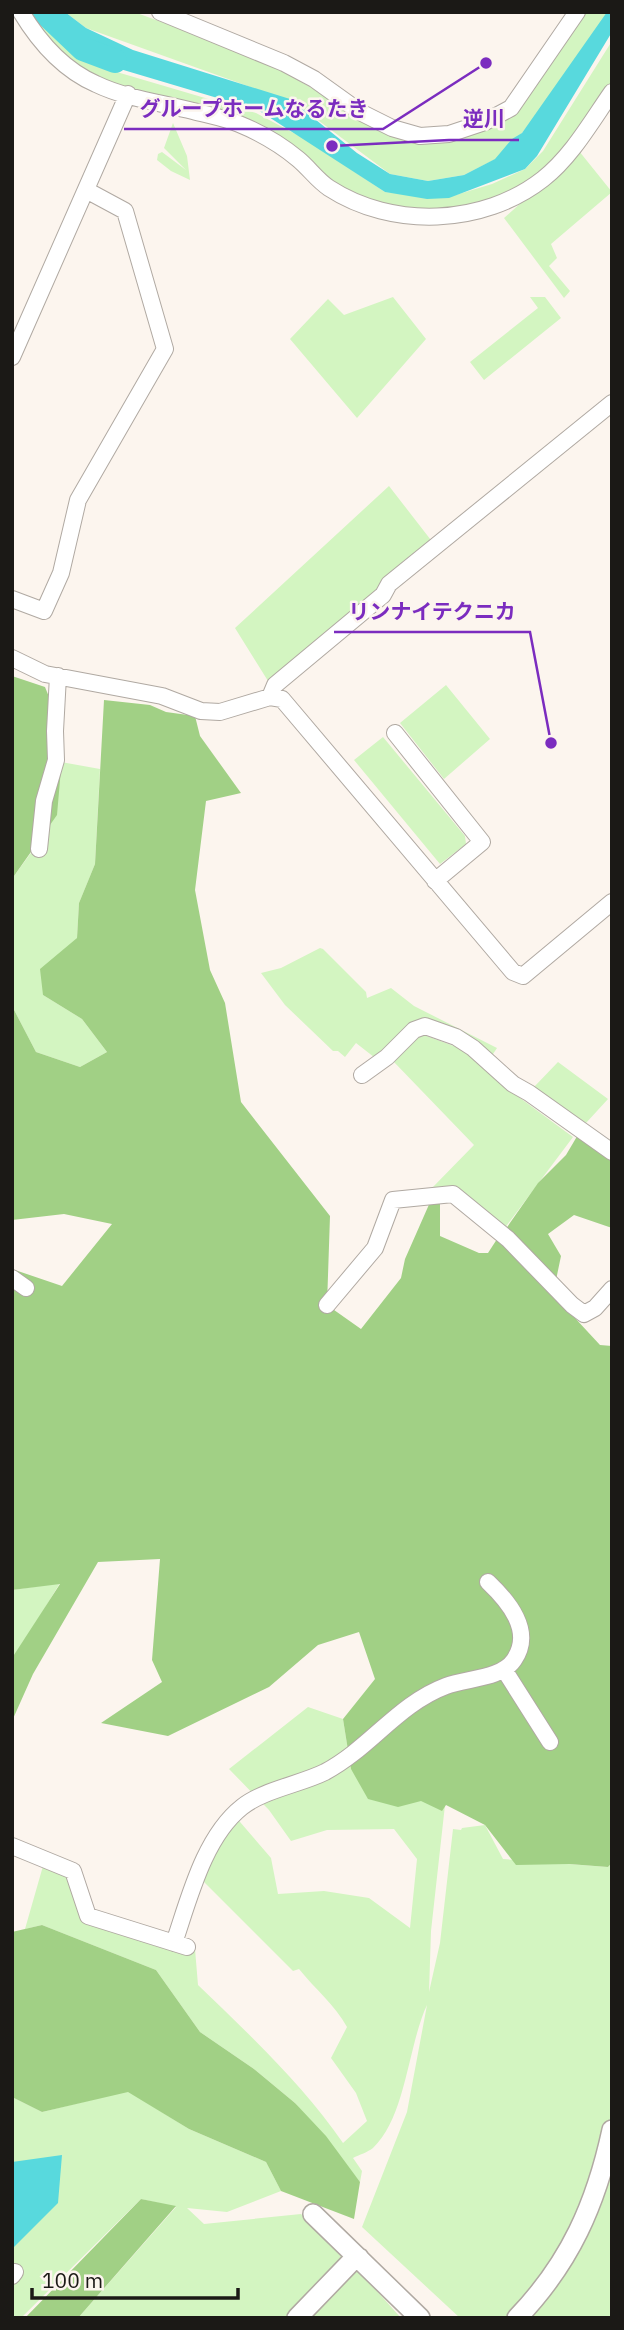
<svg xmlns="http://www.w3.org/2000/svg" width="624" height="2330" viewBox="0 0 624 2330" font-family="'IBM Plex Sans','Noto Sans JP',sans-serif">
<rect width="100%" height="100%" fill="#fcf5ee"/>
<path fill="#d3f5c1" d="M25,12H41L110,70L256,113L305,139L385,192L449,197L492,184L525,169L543,151L612,41V88L565,156L518,194L448,215L355,200L279,139L103,81L78,70Z
M65,12H134L258,57L379,127L410,140L512,112L580,12H612V19L522,133L496,159L464,175L428,181L390,174L295,103L86,28Z
M173,123L187,156L190,180L171,171L157,160L158,154L162,152L186,170L164,148Z
M579,151L612,192L551,244L557,258L549,266L570,291L564,298L504,218Z
M393,297L426,339L357,418L290,339L328,299L344,315Z
M530,297H545L561,318L484,380L470,362L538,308Z
M389,486L434,544L273,689L235,628Z
M446,685L490,739L444,779L400,723Z
M383,737L465,836L466,844L440,864L354,760Z
M61,762L100,769L95,864L79,903L77,938L43,995L82,1019L107,1052L80,1067L36,1052L12,1006V882L14,876L36,846Z
M320,948L323,949L366,992L367,998L391,988L414,1006L497,1048L491,1057L412,1024L379,1061L356,1043L345,1057L338,1051H333L285,1005L261,973L281,968Z
M421,1034L473,1053L520,1098L573,1137L501,1233L453,1194L432,1188L474,1145L393,1061Z
M558,1062L608,1099L586,1123L534,1087Z
M60,1583L15,1657L12,1658V1590Z
M308,1707L343,1719L351,1769L421,1800L445,1805L431,1931L429,1992L440,1943L453,1829L461,1830L462,1828L485,1825L503,1859L608,1867L612,1864V2318H460L362,2227L407,2112L427,2005C408,2045 406,2117 373,2148C368,2152 359,2155 353,2158L362,2171L360,2182L295,2103L254,2069L200,2032L156,1970L42,1925L25,1929L45,1859L73,1871L89,1916L195,1949L198,1985C249,2034 303,2085 343,2143L367,2121L356,2093L331,2058L347,2027C335,2005 315,1989 299,1969L293,1971L197,1875L234,1815L271,1858L278,1894L324,1891L369,1898L410,1928L417,1859L394,1829L327,1830L291,1841L269,1810L229,1769Z
M128,2091L189,2129L266,2162L281,2191L227,2212L187,2208L204,2224L301,2214L351,2262L401,2318H78L176,2207L141,2199L21,2318H12V2097L42,2112Z"/>
<path fill="#a1d085" d="M12,676L45,687L64,734L57,815L14,876L12,882Z
M104,700L150,705L166,712L195,716L200,736L241,793L206,801L195,890L210,970L225,1003L241,1102L330,1216L327,1305L361,1329L401,1278L405,1259L431,1200L440,1201V1236L479,1253H488L499,1236L600,1345L612,1346V1863L608,1867L569,1864L516,1865L485,1825L446,1805L442,1811L421,1801L398,1807L368,1799L351,1769L343,1719L375,1679L359,1632L318,1645L269,1687L168,1736L101,1723L162,1682L152,1660L160,1559L98,1562L33,1674L12,1721V1658L60,1584L12,1590V1269L62,1286L112,1224L64,1214L12,1220V1006L36,1052L80,1067L107,1052L82,1019L43,995L40,969L77,938L79,903L95,864Z
M579,1133L612,1157V1228L574,1215L548,1234L561,1256L556,1280L503,1233L538,1183L566,1155Z
M42,1925L156,1970L200,2032L254,2069L295,2103L326,2136L360,2182L354,2219L281,2191L266,2162L189,2129L128,2092L42,2112L12,2097V1932Z
M141,2199L176,2206L78,2318H25Z"/>
<path fill="#58d9dd" d="M41,12H65L86,28L133,50L290,99L357,153L390,174L428,181L464,175L495,159L512,139L522,133L607,12H612V32L537,156L525,169L449,198L427,199L385,192L258,110L100,63Z
M62,2155L58,2203L12,2249V2162Z"/>
<g fill="none" stroke-linecap="round" stroke-linejoin="round">
<path stroke="#58d9dd" stroke-width="24" d="M44,12L83,49L115,61"/>
<defs>
<path id="minor" d="M21,12C39,42 64,70 96,84C125,98 162,103 193,111C208,115 225,118 239,124C261,133 280,144 298,159C309,168 317,180 329,188C392,229 483,226 543,179C572,156 591,122 612,92
M160,12L284,63L314,79L360,112L392,128L420,136L449,134L485,122L511,108L577,12
M12,357L128,94
M12,599L44,611L61,573L78,500L165,349L125,211L86,190
M12,658L45,674L162,696L201,711L220,712L270,697L282,699L513,972L523,976L612,902
M270,697L275,685L383,595L389,584L612,403
M395,733L482,842L435,881
M39,849L44,801L56,760L55,731L58,676
M362,1075L387,1057L414,1030L425,1026L456,1037L473,1048L513,1084L529,1093L612,1152
M12,1278L26,1288
M327,1305L375,1248L393,1200L453,1194L508,1239L572,1305L584,1314L595,1308L612,1289
M505,1671L550,1742
M12,1846L73,1871L88,1916L187,1947
M174,1943C189,1899 204,1837 242,1807C263,1790 301,1784 325,1772C370,1748 398,1704 446,1686C467,1678 501,1679 514,1660C534,1631 508,1601 488,1582
M12,2276L15,2272"/>
<path id="tertiary" d="M313,2214L420,2318
M297,2318L351,2262L359,2258
M517,2318C570,2263 596,2204 612,2130"/>
</defs>
<use href="#minor" stroke="#b0a9a2" stroke-width="18"/>
<use href="#tertiary" stroke="#b0a9a2" stroke-width="22"/>
<use href="#minor" stroke="#fff" stroke-width="16"/>
<use href="#tertiary" stroke="#fff" stroke-width="19"/>
</g>
<path fill="none" stroke="#7b2cbf" stroke-width="2.5" d="M486 63L383 129H124M332 146L449 140H519M551 743L530 632H334"/>
<g fill="#7b2cbf" stroke="#fcf5ee" stroke-width="2.5">
<circle cx="486" cy="63" r="7"/>
<circle cx="332" cy="146" r="7"/>
<circle cx="551" cy="743" r="7"/>
</g>
<g font-size="21" text-anchor="middle" font-weight="bold" fill="#7b2cbf" stroke="#fcf5ee" stroke-width="5" stroke-linejoin="round" paint-order="stroke">
<text x="254" y="116">グループホームなるたき</text>
<text x="484" y="126">逆川</text>
<text x="432" y="619">リンナイテクニカ</text>
</g>
<rect width="624" height="2330" fill="none" stroke="#1b1916" stroke-width="28"/>
<path d="M32 2288v10h206v-10" fill="none" stroke="#1b1916" stroke-width="3.5"/>
<text x="42" y="2288" font-size="21" fill="#1b1916" stroke="#fcf5ee" stroke-width="5" paint-order="stroke">100 m</text>
</svg>
